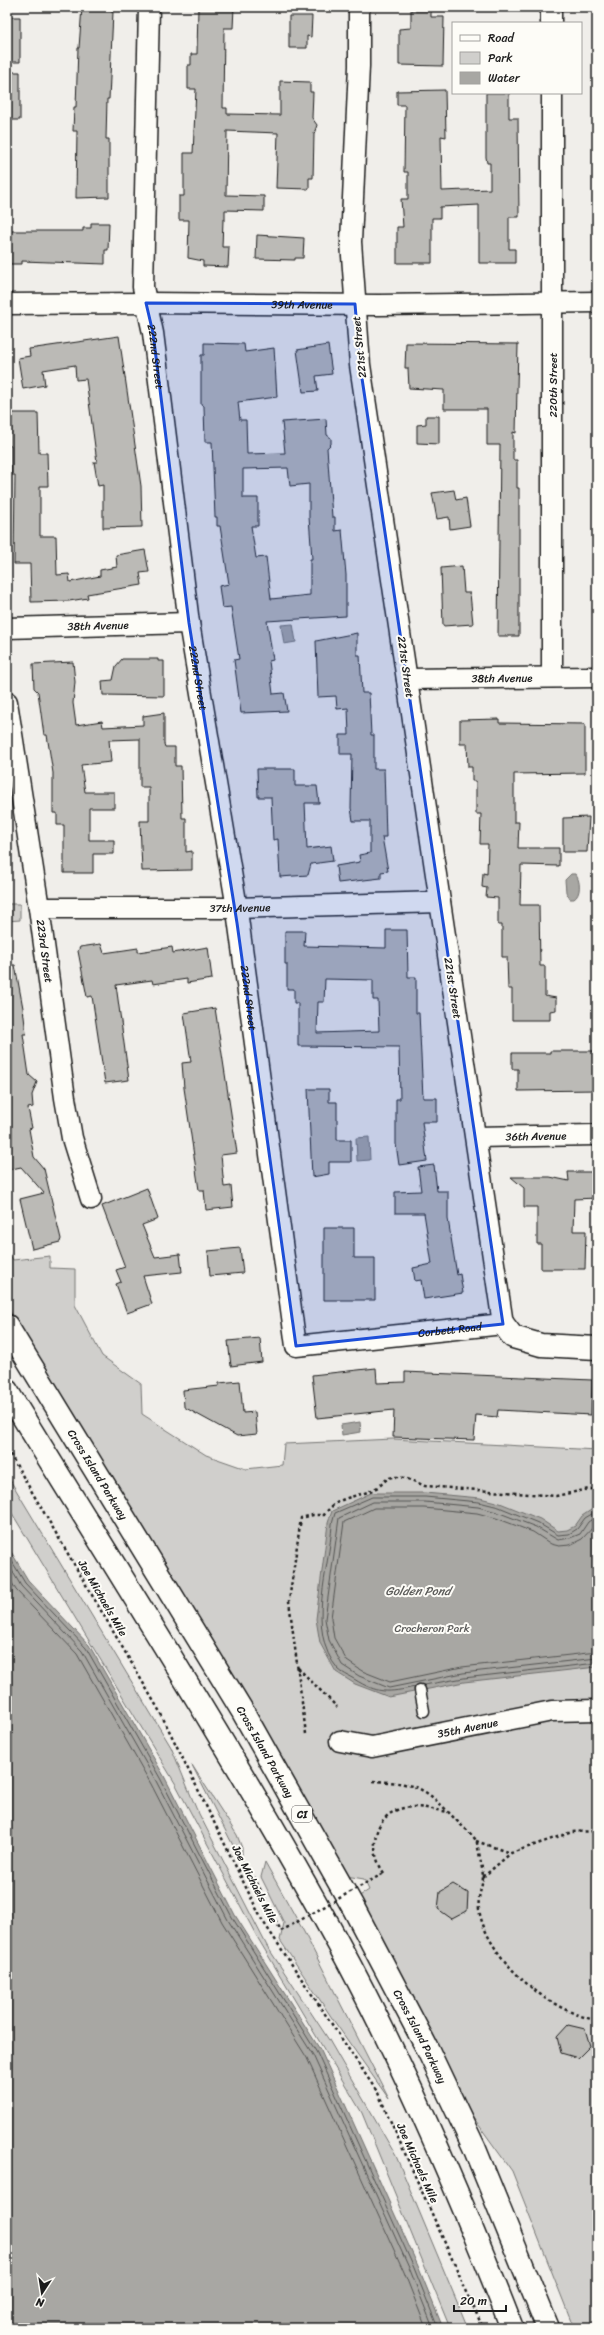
<svg xmlns="http://www.w3.org/2000/svg" width="604" height="2335" viewBox="0 0 604 2335" font-family="Sriracha,sans-serif">
<rect width="100%" height="100%" fill="#f0eeea"/>
<filter id="ink" filterUnits="userSpaceOnUse"><feTurbulence type="fractalNoise" baseFrequency=".025" numOctaves="2"/><feDisplacementMap in="SourceGraphic" scale="8" xChannelSelector="R" yChannelSelector="G"/><feConvolveMatrix kernelMatrix="1 2 1 2 8 2 1 2 1" color-interpolation-filters="sRGB"/></filter>
<g filter="url(#ink)">
<path fill="#d0cfcc" stroke="#767674" d="M7,904H20V920L7,921Z
M7,1250L13,1260L50,1256V1268L75,1269V1305L102,1356L141,1384L142,1414L206,1455L246,1469L282,1465L284,1444L393,1439L597,1450V2328H574L512,2171L473,2117L358,1897L369,1890L364,1879L346,1876L257,1717L7,1306Z
M7,1475L171,1747L196,1808L267,1946L329,2040L396,2156L468,2328H450L362,2113L256,1935L175,1783L7,1505Z
M192,1765L237,1835L242,1848V1863Z
M265,1862L304,1932L389,2099L334,2021L280,1940L284,1923L261,1877Z"/>
<path fill="#a8a7a3" stroke="#706f6d" d="M293,624L296,642L284,644L281,625Z
M571,874H575C581,880 581,895 574,899H570L566,892L565,880Z
M369,1137L370,1160L357,1161L356,1138Z
M360,1422L361,1432L342,1435L341,1425Z
M371,1493H425L480,1498L500,1503L540,1519L558,1531L567,1530L575,1526L582,1516L597,1506V1667L464,1682L389,1697L355,1684L336,1672L320,1643L316,1619L328,1523L332,1511Z
M7,1545L28,1580L89,1645L164,1776L235,1915L321,2051L418,2266L443,2328H7Z"/>
<g fill="none" stroke-linecap="round" stroke-linejoin="round">
<path stroke="#545452" stroke-width="1" d="M597,1516L588,1522L580,1534L570,1538L558,1540L536,1527L497,1512L478,1507L425,1502H373L339,1518L325,1619L329,1640L342,1665L359,1676L389,1688L463,1673L597,1658
M597,1523L582,1539L570,1545L559,1546L551,1544L533,1532L496,1518L477,1513L424,1508H374L344,1522L331,1618L334,1638L347,1661L362,1671L390,1682L462,1667L597,1652
M7,1553L25,1583L86,1648L160,1778L232,1917L317,2053L414,2268L438,2328
M7,1562L21,1586L82,1651L156,1781L228,1920L313,2055L410,2270L433,2328
M7,1574L16,1590L77,1654L151,1784L222,1922L307,2058L404,2272L426,2328
M424,1685L464,1678L597,1663
M415,1687C388,1693 378,1694 354,1679C349,1676 342,1673 338,1669C305,1630 330,1569 332,1524L335,1513L372,1497H425L479,1502L499,1507L538,1523L558,1535L569,1534L577,1529L585,1518L597,1511"/>
</g>
<path fill="#bbbab6" stroke="#1c1c1c" fill-rule="evenodd" d="M82,7H111V12H113L109,99H107L106,139H109V197L76,198L77,131H73L74,107H76L78,48H79Z
M198,7H234L233,28H224L223,108H227V114L280,115V81L310,82V92H313L312,118L317,125L314,134L313,178H309V189L276,188L278,133L227,131L226,195L264,196V211L225,210V220H223L222,247H229L228,267L203,266V261L188,258L189,220H179V196H184V153H193L196,89H188V65H191V54H197Z
M411,10H431V17H444L443,66L399,65V29L411,28Z
M289,16H312L311,37L307,36V48H289Z
M7,17H20V62H7Z
M7,72H20V120H7Z
M445,90L446,137L441,136L442,191L490,189V163H487L486,157V93H509V118H518L519,217H509V249H515V263H479V205L440,207V218H432V263H397V227H403L401,199H408V172H404L405,105H397V91Z
M91,223H109L108,250H105V264L22,261V264H7V231H83V228H91Z
M257,235L304,238L303,258H295V260L256,259Z
M119,336L141,486L142,527L103,528V485L98,486L94,462H97L86,379L76,380L75,365L43,370L45,385L23,389L18,358L30,356L29,349Z
M204,343L244,344L245,352L274,348L277,397L238,402L240,420H246L247,454L285,453L282,422L326,419L327,435L331,438V444L327,448L332,517H335V531L342,530L346,575V616L267,621L273,660L269,661L273,694L284,693L287,711L241,713L234,660L239,659L231,607L222,608L219,586L229,584L220,526H217V517H215L212,442H205L204,406L201,404V355H204ZM288,468L290,486L309,484V517L312,559H310V595L271,599L266,557L256,558L251,526H258V498H243V469Z
M406,343L518,344L516,433L513,432V460H517V488H519V636H498L500,445H487V409H444V390L409,388L408,368H405Z
M328,345L332,374L316,376L318,391L303,392L297,350Z
M7,413H38L39,453H47L48,486H40V536H56L57,575L69,574L70,582L100,576V570L117,567L116,555L145,550L149,572L140,573L142,585L87,594L88,598L69,601L31,602L30,564H14L15,475H11V446H7Z
M426,416H439V444L417,443V425L426,424Z
M454,490L456,500L466,498L470,526L450,529L449,517L437,519L432,493Z
M462,566L464,593H470L473,624L443,626L441,568Z
M357,633V655H360L362,693H369L371,735H374V769H384L386,837H382L388,871L381,872V878L338,883L336,866L360,862L359,855L370,853V821H353L351,808L352,754H340V735H349L348,708L337,709L336,696L318,697L316,641Z
M122,659H158V661H164V696L103,695L102,681L113,680L116,666Z
M73,662L75,682L73,703L76,725L102,721L103,727L143,725V716L164,713V744L165,747H175V766H181L182,818H186V852L192,851V870L142,871L140,821H149V787H140V739L109,740L111,762L81,765L85,792H114V808H89V840H114V854H93V873H64V825H57V813H53V773L47,735H44L38,692L34,688L33,664Z
M499,719V723L585,724V773L514,774V822H519L518,848H559V866L521,865L520,905H539L540,966H545V996L556,998V1010L550,1011V1020H512V989H508L507,957H502V925H498V898L486,897L487,888L482,887L483,873L487,874L488,844H480L481,814H476V781H472V767H468L467,744H460V720Z
M257,769H295V786H317L319,803H305L307,849L331,846L333,861L311,864L308,875L280,877L278,839L273,840L271,797H258Z
M589,817L587,852H563V818Z
M386,930H407L408,977H416V1013H419L423,1098H437V1122H422L427,1161L399,1165L396,1144V1099H400L399,1047L298,1046V1003H294V989H287V964H285V931H305L304,946L386,948ZM325,979L373,980V1000H378L379,1031L317,1033L318,1002H324Z
M101,944L104,953L138,948V952L172,947L173,953L208,947L212,979L187,983V979L153,984L152,980L116,985L129,1080L105,1083L92,996L87,997L78,951L80,947Z
M7,965H15L23,1008L26,1034H23L29,1075L37,1082L32,1095L33,1107L28,1108L32,1128L29,1129L34,1157L44,1169L61,1239L60,1242L32,1249L20,1199L44,1193L21,1167L7,1170Z
M215,1008L237,1153L221,1155L224,1187L231,1186L233,1207L206,1210L204,1190H199L184,1088L182,1063L191,1062L184,1013Z
M550,1051H597V1090L518,1091V1069H512V1053H550Z
M308,1089H329V1102H337V1140H351V1162H329V1174L312,1177Z
M434,1165L437,1191H448V1219L457,1275L460,1274L463,1293L424,1299L421,1280L415,1281L413,1268L432,1264L424,1213H395V1192L421,1191L418,1167Z
M568,1172H597V1198L574,1199L573,1231H586L585,1269H541V1244H537V1207H524V1188L511,1177H550L569,1181Z
M147,1188L158,1219L142,1225L155,1257L180,1254L182,1272L143,1276L152,1304L127,1313L116,1284L121,1282L116,1270L125,1267L102,1206Z
M324,1228H354V1258H375V1300H324Z
M240,1248L243,1273L210,1276L208,1251Z
M260,1338L262,1362L231,1366L228,1341Z
M376,1368L377,1383L405,1382V1372L592,1380L591,1415L498,1410L497,1417L476,1415L474,1440L393,1437L394,1410L317,1418L312,1375Z
M240,1381L243,1413L255,1412L257,1434L237,1436L184,1407L183,1390L219,1386V1383Z
M453,1884L468,1893L467,1911L452,1919L438,1909L440,1892Z
M568,2025L585,2029L590,2046L578,2058L561,2053L557,2037Z"/>
<g fill="none" stroke-linecap="round" stroke-linejoin="round">
<defs>
<path id="lane" d="M420,1690L424,1711"/>
<g id="street">
<path id="s1" d="M149,7L143,287L153,333L189,623L235,896L296,1346L503,1324L360,365L351,242L359,66V7"/>
<path d="M551,7V23"/>
<path d="M552,93V677"/>
<path id="s2" d="M7,304L146,303L379,305L597,302"/>
<path id="s3" d="M7,628L189,623"/>
<path id="s4" d="M407,679L597,677"/>
<path id="s5" d="M7,702L39,908L65,1098L72,1138L91,1199"/>
<path id="s6" d="M39,908H236L440,902"/>
<path id="s7" d="M476,1137L597,1135"/>
<path id="s8" d="M340,1741L372,1747L552,1711L597,1710"/>
</g>
<path id="secondary" d="M503,1324L513,1337L541,1345L597,1348"/>
<g id="highway">
<path id="s9" d="M7,1326L243,1712L353,1907L426,2046L474,2147L548,2328"/>
<path d="M7,1391C119,1574 235,1754 338,1943C405,2066 461,2197 512,2328"/>
</g>
</defs>
<use href="#lane" stroke="#1c1c1c" stroke-width="13"/>
<use href="#street" stroke="#1c1c1c" stroke-width="23"/>
<use href="#secondary" stroke="#1c1c1c" stroke-width="25"/>
<use href="#highway" stroke="#1c1c1c" stroke-width="25"/>
<path stroke="#1c1c1c" stroke-width="2.5" stroke-dasharray="3 3" stroke-linecap="butt" d="M7,1449L160,1712L262,1920L378,2093L483,2328
M298,1668L337,1707
M306,1734L289,1601L301,1518L313,1515H324C340,1493 358,1499 378,1487C383,1484 385,1478 393,1477C403,1476 416,1482 425,1486L556,1496L589,1489L597,1490
M373,1781C421,1783 426,1789 459,1823C464,1828 475,1836 477,1843C479,1853 482,1866 483,1876C483,1886 477,1897 479,1909C486,1958 550,2013 597,2020
M476,1841L510,1853
M238,1869L254,1877L281,1931
M384,1873C370,1854 371,1822 395,1811C411,1803 431,1809 448,1812
M483,1877L511,1853L572,1832L597,1831"/>
<use href="#lane" stroke="#fdfcf7" stroke-width="10"/>
<use href="#street" stroke="#fdfcf7" stroke-width="20"/>
<use href="#secondary" stroke="#fdfcf7" stroke-width="22"/>
<use href="#highway" stroke="#fdfcf7" stroke-width="22"/>
<path stroke="#1c1c1c" stroke-width="2.5" stroke-dasharray="3 3" stroke-linecap="butt" d="M281,1931L384,1873"/>
</g>
</g>
<path fill="#1d4ed8" fill-opacity="0.2" stroke="#1d4ed8" stroke-width="3" stroke-linejoin="round" d="M146,303L355,304L360,365L503,1324L296,1346L237,923L189,623L153,333Z"/>
<g text-anchor="middle" stroke-width="4" stroke-linejoin="round" paint-order="stroke">
<rect fill="#fdfcf7" stroke="#605f5e" stroke-width="1" x="292" y="1806" width="20" height="16" rx="3"/>
<g font-size="10" font-weight="bold" fill="#1c1c1c">
<text x="302" y="1818">CI</text>
</g>
<g font-size="11" fill="#1c1c1c" stroke="#fdfcf7">
<text dy="4" stroke="none"><textPath href="#s2" startOffset="295">39th Avenue</textPath></text>
<text transform="translate(359 347) rotate(-96)" y="4">221st Street</text>
<text dy="4" stroke="none"><textPath href="#s1" startOffset="351">222nd Street</textPath></text>
<text transform="translate(553 385) rotate(-90)" y="4">220th Street</text>
<text dy="4" stroke="none"><textPath href="#s3" startOffset="91">38th Avenue</textPath></text>
<text transform="translate(406 667) rotate(82)" y="4">221st Street</text>
<text dy="4" stroke="none"><textPath href="#s1" startOffset="675">222nd Street</textPath></text>
<text dy="4" stroke="none"><textPath href="#s4" startOffset="95">38th Avenue</textPath></text>
<text dy="4" stroke="none"><textPath href="#s6" startOffset="201">37th Avenue</textPath></text>
<text dy="4" stroke="none"><textPath href="#s5" startOffset="252">223rd Street</textPath></text>
<text transform="translate(453 988) rotate(81)" y="4">221st Street</text>
<text dy="4" stroke="none"><textPath href="#s1" startOffset="999">222nd Street</textPath></text>
<text dy="4" stroke="none"><textPath href="#s7" startOffset="60">36th Avenue</textPath></text>
<text dy="4" stroke="none"><textPath href="#s1" startOffset="1505">Corbett Road</textPath></text>
<text dy="4" stroke="none"><textPath href="#s9" startOffset="174">Cross Island Parkway</textPath></text>
<text transform="translate(103 1598) rotate(60)" y="4">Joe Michaels Mile</text>
<text dy="4" stroke="none"><textPath href="#s8" startOffset="130">35th Avenue</textPath></text>
<text dy="4" stroke="none"><textPath href="#s9" startOffset="498">Cross Island Parkway</textPath></text>
<text transform="translate(255 1884) rotate(63)" y="4">Joe Michaels Mile</text>
<text dy="4" stroke="none"><textPath href="#s9" startOffset="822">Cross Island Parkway</textPath></text>
<text transform="translate(418 2163) rotate(66)" y="4">Joe Michaels Mile</text>
</g>
<g font-size="11" fill="#5b5b5a" stroke="#fdfcf7">
<text x="432" y="1632">Crocheron Park</text>
</g>
<g font-size="12" font-style="italic" fill="#5b5b59" stroke="#fdfcf7">
<text x="418" y="1595">Golden Pond</text>
</g>
</g>
<rect width="604" height="2335" fill="none" stroke="#fdfcf7" stroke-width="24"/>
<rect x="12" y="12" width="580" height="2311" fill="none" stroke="#1c1c1c" stroke-width="1.5" filter="url(#ink)"/>
<rect x="452" y="22" width="130" height="72" fill="#fdfcf7" stroke="#a3a29f"/>
<rect x="460" y="35" width="20" height="6" fill="#fdfcf7" stroke="#a3a29f"/>
<text x="488" y="42" font-size="12" fill="#1c1c1c">Road</text>
<rect x="460" y="52" width="20" height="12" fill="#d0cfcc" stroke="#a3a29f"/>
<text x="488" y="62" font-size="12" fill="#1c1c1c">Park</text>
<rect x="460" y="72" width="20" height="12" fill="#a8a7a3" stroke="#a3a29f"/>
<text x="488" y="82" font-size="12" fill="#1c1c1c">Water</text>
<g transform="translate(42 2293) rotate(192)" stroke="#fdfcf7" stroke-width="3" paint-order="stroke">
<path d="M0-3L7 15L0 10L-7 15Z" fill="#1c1c1c"/>
<text y="-6" font-size="11" font-weight="bold" text-anchor="middle" fill="#1c1c1c">N</text>
</g>
<path d="M454 2305v6h52v-6" fill="none" stroke="#1c1c1c" stroke-width="2"/>
<text x="460" y="2305" font-size="12" fill="#1c1c1c" stroke="#fdfcf7" stroke-width="3" paint-order="stroke">20 m</text>
</svg>
